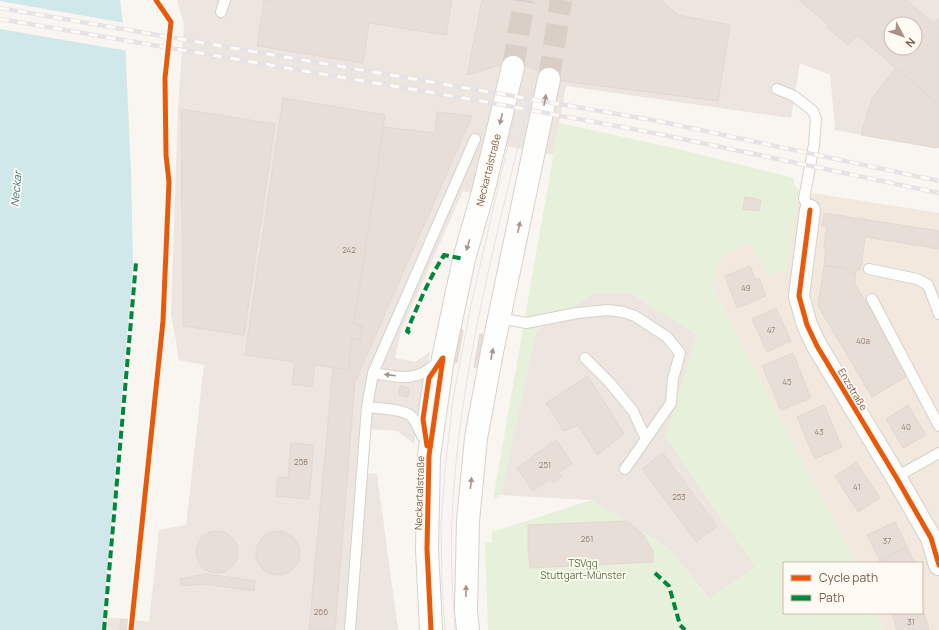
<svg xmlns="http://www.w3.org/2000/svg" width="939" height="630" viewBox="0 0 939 630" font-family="Manrope,sans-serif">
<rect width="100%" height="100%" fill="#f9f5f0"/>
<path fill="#f2e8de" d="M799,191L939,213V630H883L876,613H922V563H856L712,288L722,257L750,242L768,276L787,270Z"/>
<path fill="#ede5e0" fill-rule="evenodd" d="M177,0H939V148L834,130L835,125L830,75L800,63L791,118L566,86L553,155L485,142L472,193L463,191L401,331L395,358L415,362L430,352L414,444L397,431L370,429L366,473L377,474L398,630H102L103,617L149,622L159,530L186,525L204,365L179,360L171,314L178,107L184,25ZM891,24H915V48H891Z
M595,293H631L697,335L666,437L756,568L709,599L669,549L592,500L501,495L536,331Z"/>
<path fill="#e7f0db" d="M559,123L674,148L794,178V184L799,191L787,270L768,276L750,242L722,257L712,288L856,563H784V613H876L883,630H488L485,543L492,542V532L592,500L669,549L708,599L756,568L666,437L697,335L631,293H595L536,331L501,495L493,500Z"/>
<path fill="#d0e8ea" d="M0,0H120L125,39L131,172L133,265L102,630H0Z"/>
<path fill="#f9f5f0" d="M0,1L125,23L128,51L0,29Z"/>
<path fill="#e6ded7" stroke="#e2d8d2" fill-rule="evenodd" d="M264,0H452L446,35L369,23L363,63L257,46Z
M482,0H661L678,15L730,25L718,101L554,80L531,67L519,65L504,64L467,75Z
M799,0H906L939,28V105L857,35L848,45L827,27L829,26ZM891,24H915V48H891Z
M939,18V28L934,24Z
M896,68L939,105V146L937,148L861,135L872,98Z
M283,98L385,115L354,324L362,326L360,340L352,339L348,370L315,365L312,387L292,384L295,362L245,355Z
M181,109L275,124L244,335L183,326Z
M437,112L472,116L355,382L335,630H309L333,368L348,370L352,339L360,340L362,326L354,324L384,127L435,133Z
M745,197L761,200L759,211L743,209Z
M824,213L939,231V249L865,237L861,268L850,275L846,268L824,266L826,248H824L827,226H822Z
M750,266L756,280L759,278L766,296L737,308L725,276Z
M824,266L846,268L850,275L856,271L855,284L909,375L872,397L818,306Z
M776,308L791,341L767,352L752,319Z
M458,329L463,330L457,363L452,362Z
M480,334L485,335L479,368L474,367Z
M793,353L811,398L781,410L762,366Z
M588,376L624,434L597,455L578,425L564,431L546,403Z
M400,386L409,388L408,397L399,395Z
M824,405L842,447L815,459L797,417Z
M908,405L926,435L903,448L886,419Z
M556,440L572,463L559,473L562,476L553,483L550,479L533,491L517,468Z
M291,443L314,445L309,499L276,496L278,477L288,478Z
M663,453L717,526L696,542L642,469Z
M856,462L880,498L858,512L835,476Z
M627,521L642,533L653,551V562L530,568L528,546V525Z
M895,522L907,547L880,561L867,535Z
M256 553a22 22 0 1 1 44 0a22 22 0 1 1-44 0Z
M196 552a21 21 0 1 1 42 0a21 21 0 1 1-42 0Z
M907,547L915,563H876L880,561Z
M206,574L255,581L254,591L206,584L181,586L180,579Z
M922,604L929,630H897L892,613H922Z
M121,619L135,620L134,630H120Z"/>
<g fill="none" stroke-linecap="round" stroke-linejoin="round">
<path stroke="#d9cfc7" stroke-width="22" stroke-dasharray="22 11" stroke-linecap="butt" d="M513,67L524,0
M549,79L561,0"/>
<defs>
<path id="service" d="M221,12L225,0
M777,89L794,96L813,111L816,119L814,145L804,199L810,210
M869,269L917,279L928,285L939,314
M872,299L939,426
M499,318L526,323L577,313L608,310L623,312L635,316L667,337L680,353L673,379L671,403L625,469
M585,358L610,383L633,411L646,439
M373,373C396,376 414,383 433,366
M367,407C378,408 403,409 411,416C416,421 419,430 422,436
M425,432L423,419L429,378L436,367
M896,477L939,453
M350,630L367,407L373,373L475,139"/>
<path id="minor" d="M810,210L799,296L807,325L817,346L896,477L931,538L939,565"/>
<path id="secondary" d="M431,630L427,549L429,456L443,358L464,259L483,192L513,67
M468,630L466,610L468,521L476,438L492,352L549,79"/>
</defs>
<use href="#service" stroke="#d7d1cb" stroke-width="12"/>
<use href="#minor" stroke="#d7d1cb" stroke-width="22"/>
<use href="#secondary" stroke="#d9d2cb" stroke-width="24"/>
<use href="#service" stroke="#fefefd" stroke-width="10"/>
<use href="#minor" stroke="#fefefd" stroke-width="20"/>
<use href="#secondary" stroke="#fefefd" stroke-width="22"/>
<path stroke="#e6e3e7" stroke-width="1" d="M445,630L442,587L441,523L446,460L453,399L471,305L525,71
M455,630C453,594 450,557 452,521C458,369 501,222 535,75"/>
<defs>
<path id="rail" d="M0,8L658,121L939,181
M0,19L481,101L654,133L939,193"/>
</defs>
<use href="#rail" stroke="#e6e3e7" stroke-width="4.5"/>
<use href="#rail" stroke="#fffaf3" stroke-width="3" stroke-dasharray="9" stroke-linecap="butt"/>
<path stroke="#00873e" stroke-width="4" stroke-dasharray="8 4" stroke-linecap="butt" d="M443,258L444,255L464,259
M410,333L407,331C418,305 429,279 444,255
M655,573L669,586L680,625L685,630
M104,630L136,263"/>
<defs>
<path id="cycleway" d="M810,210L799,296L807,325L817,346L896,477L931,538L939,565
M427,446L423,419L429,378L442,359
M131,630L163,321L169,182L166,155L165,78L171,22L156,0
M431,630L427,549L429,456L443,358"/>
</defs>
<use href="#cycleway" stroke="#fffaf3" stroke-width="8"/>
<use href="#cycleway" stroke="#e8590c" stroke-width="5"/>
</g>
<defs><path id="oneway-solid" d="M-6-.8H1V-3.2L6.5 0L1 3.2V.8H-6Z"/></defs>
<g fill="#a8958b">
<use href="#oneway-solid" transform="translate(545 100) rotate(-79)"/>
<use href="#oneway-solid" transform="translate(501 119) rotate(104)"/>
<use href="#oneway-solid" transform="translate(519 227) rotate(-78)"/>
<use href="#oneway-solid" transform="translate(468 245) rotate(106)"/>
<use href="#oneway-solid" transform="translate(492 354) rotate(-79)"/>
<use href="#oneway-solid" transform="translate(390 375) rotate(-173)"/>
<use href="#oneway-solid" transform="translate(471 483) rotate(-84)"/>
<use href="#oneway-solid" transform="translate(466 591) rotate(-89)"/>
</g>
<g text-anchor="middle" stroke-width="3.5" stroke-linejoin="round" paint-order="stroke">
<g font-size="8" fill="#977e72">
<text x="349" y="253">242</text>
<text x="746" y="291">49</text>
<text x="771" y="333">47</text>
<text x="863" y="344">40a</text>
<text x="787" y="385">45</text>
<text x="906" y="430">40</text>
<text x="819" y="435">43</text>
<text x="301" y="465">258</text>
<text x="545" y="468">251</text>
<text x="857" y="490">41</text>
<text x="679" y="500">253</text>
<text x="587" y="542">261</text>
<text x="887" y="544">37</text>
<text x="321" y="615">266</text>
<text x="911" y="625">31</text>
</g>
<g font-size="10" fill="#7a5c4d" stroke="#fffaf3">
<text transform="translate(488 170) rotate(-76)" y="4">Neckartalstraße</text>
<text transform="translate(853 389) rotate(59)" y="4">Enzstraße</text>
<text transform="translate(419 493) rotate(-88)" y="4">Neckartalstraße</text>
</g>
<g font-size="10" fill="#537a41" stroke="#fffaf3">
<text x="583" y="567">TSVgg<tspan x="583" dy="12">Stuttgart-Münster</tspan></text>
</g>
<g font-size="11" font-style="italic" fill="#437c86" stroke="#fffaf3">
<text transform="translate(16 189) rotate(-85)" y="4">Neckar</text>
</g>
</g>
<rect x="783" y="562" width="140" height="52" fill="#fffaf3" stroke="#cabbb1"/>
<rect x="791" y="575" width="20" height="6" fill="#e8590c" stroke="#cabbb1"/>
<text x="819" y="582" font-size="12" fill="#7a5c4d">Cycle path</text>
<rect x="791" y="595" width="20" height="6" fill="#00873e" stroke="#cabbb1"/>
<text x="819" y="602" font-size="12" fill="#7a5c4d">Path</text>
<g transform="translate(903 36) rotate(131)"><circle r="19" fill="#fffaf3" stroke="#cabbb1"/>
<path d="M0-3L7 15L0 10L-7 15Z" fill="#a69286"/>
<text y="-6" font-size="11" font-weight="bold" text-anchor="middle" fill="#7a5c4d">N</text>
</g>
</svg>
